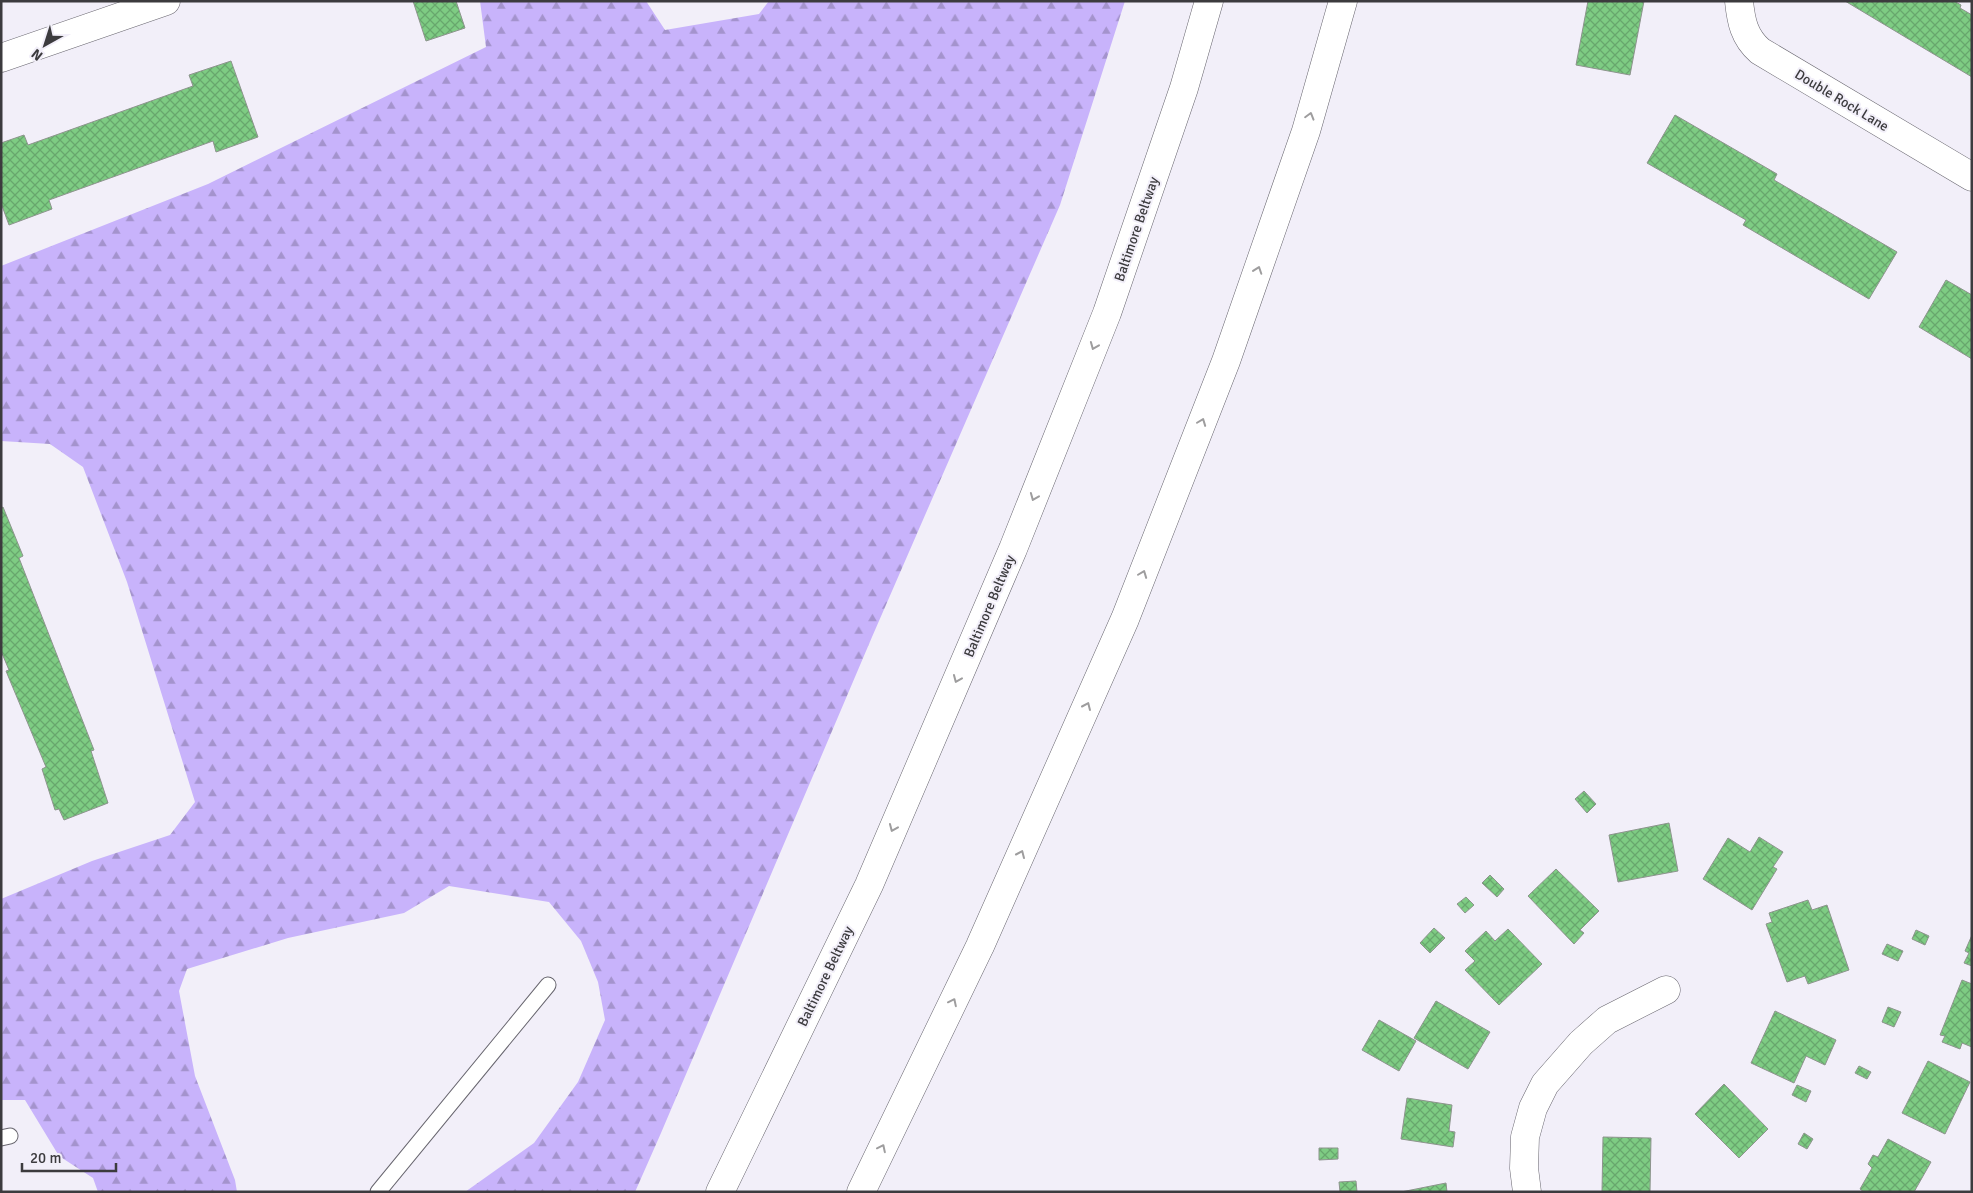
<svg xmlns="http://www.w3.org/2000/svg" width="1973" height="1193" viewBox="0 0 1973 1193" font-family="Signika,sans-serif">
<defs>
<pattern id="forest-firs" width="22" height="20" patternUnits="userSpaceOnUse" patternTransform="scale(1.25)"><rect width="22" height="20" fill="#c8b3fb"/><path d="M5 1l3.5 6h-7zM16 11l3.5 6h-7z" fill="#a493cd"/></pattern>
<pattern id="building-cross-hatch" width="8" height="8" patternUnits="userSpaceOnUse" patternTransform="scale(1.25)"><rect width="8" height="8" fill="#7ecc83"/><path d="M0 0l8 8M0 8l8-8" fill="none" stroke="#68a76d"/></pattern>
</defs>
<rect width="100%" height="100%" fill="#f2eff9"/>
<path fill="url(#forest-firs)" d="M480,1H646L665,30L759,14L769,1H1125L1060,205L872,637L661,1133L635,1192H465L534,1143L578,1082L605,1020L598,982L581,941L549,902L449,886L404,913L288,938L187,969L179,991L195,1076L235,1180L237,1192H98L93,1178L59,1156L25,1100H1V899L92,861L170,835L195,802L127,582L83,467L50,444L1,441V266L208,184L486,47Z"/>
<path fill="url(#building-cross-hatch)" stroke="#8d948d" d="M413,1H456L465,28L426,41Z
M1588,1H1644L1630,75L1576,65Z
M1845,1H1954L1961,5L1960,8L1972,15V77Z
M231,61L258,137L216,152L213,141L49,200L52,209L9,225L1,203V143L24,135L28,145L193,86L189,75Z
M1675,115L1777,174L1774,180L1897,252L1869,299L1743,225L1746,220L1647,163Z
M1946,280L1972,295V359L1919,327Z
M3,507L23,556L19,558L94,750L91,751L108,803L64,820L59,809L55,810L42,769L46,767L6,671L9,670L1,651V508Z
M1584,791L1596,804L1587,813L1575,799Z
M1669,823L1678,871L1618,882L1609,835Z
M1759,837L1783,852L1773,867L1777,869L1752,910L1703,879L1728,838L1750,852Z
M1556,869L1599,911L1580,930L1584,933L1574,944L1528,896Z
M1490,875L1504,889L1497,897L1482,883Z
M1466,897L1474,905L1465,913L1457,904Z
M1808,900L1812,910L1827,905L1849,970L1808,984L1805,976L1787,982L1766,924L1772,922L1769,913Z
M1434,928L1445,938L1430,953L1420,943Z
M1508,929L1542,964L1499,1005L1465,970L1475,961L1465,951L1486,931L1495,941Z
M1916,930L1929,936L1925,945L1912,939Z
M1972,935V966L1964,963L1969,953L1965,951Z
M1887,944L1903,951L1898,961L1882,954Z
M1962,980L1972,984V1047L1962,1043L1960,1049L1942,1042L1945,1036L1940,1035Z
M1436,1001L1490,1032L1468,1069L1414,1038Z
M1888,1007L1901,1012L1894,1027L1882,1022Z
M1775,1011L1836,1040L1825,1065L1806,1056L1794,1083L1751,1063Z
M1379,1020L1416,1041L1399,1071L1362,1050Z
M1928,1061L1970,1082L1945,1134L1902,1113Z
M1859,1066L1871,1072L1867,1079L1855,1073Z
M1724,1084L1768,1129L1739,1158L1695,1114Z
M1797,1085L1811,1091L1806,1102L1792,1095Z
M1407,1098L1452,1105L1449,1131L1455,1132L1453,1147L1401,1139Z
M1804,1133L1813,1139L1807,1149L1798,1144Z
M1603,1137L1651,1138L1650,1192H1602Z
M1888,1139L1931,1162L1914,1192H1864L1860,1189L1872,1168L1868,1164L1873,1155L1878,1157Z
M1319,1148H1338V1159L1319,1160Z
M1356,1181L1357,1192H1340L1339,1182Z
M1446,1183L1447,1192H1401Z"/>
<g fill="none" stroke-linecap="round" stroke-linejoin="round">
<defs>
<path id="service" d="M1,1138L10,1136
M378,1192L548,985"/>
<path id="minor" d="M1739,1C1741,21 1744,37 1760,51L1972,177
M1,58L166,1
M1527,1192L1524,1168L1525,1137L1533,1108L1545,1084L1581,1043L1607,1020L1666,990"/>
<path id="motorway" d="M720,1192L869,885L1013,549L1107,313L1184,88L1209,1
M861,1192L980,946L1125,619L1226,361L1306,131L1343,1"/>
</defs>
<use href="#service" stroke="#68666f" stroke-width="17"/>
<use href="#minor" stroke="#68666f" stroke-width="29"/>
<use href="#motorway" stroke="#68666f" stroke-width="29"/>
<use href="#service" stroke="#fff" stroke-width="15"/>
<use href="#minor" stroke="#fff" stroke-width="28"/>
<use href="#motorway" stroke="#fff" stroke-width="28"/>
</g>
<defs><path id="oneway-chevron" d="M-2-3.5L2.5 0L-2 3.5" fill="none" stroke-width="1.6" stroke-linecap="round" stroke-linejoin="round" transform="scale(1.25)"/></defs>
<g stroke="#9e9d9e">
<use href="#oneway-chevron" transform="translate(1310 116) rotate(-74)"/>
<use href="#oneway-chevron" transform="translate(1258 270) rotate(-71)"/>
<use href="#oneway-chevron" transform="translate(1094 346) rotate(112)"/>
<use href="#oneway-chevron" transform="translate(1202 422) rotate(-69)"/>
<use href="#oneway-chevron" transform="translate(1034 497) rotate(112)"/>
<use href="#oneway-chevron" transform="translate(1143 574) rotate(-69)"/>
<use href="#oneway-chevron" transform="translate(957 679) rotate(113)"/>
<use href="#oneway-chevron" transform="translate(1087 706) rotate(-66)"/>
<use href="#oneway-chevron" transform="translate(893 828) rotate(113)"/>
<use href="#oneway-chevron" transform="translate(1021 854) rotate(-66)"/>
<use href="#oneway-chevron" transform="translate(953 1002) rotate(-64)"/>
<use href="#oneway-chevron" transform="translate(882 1148) rotate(-64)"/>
</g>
<g text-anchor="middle" stroke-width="4" stroke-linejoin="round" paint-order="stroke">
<g font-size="14" fill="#3c3b3e" stroke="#f2eff9">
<text transform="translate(1842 100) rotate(31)" y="5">Double Rock Lane</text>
<text transform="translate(1136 229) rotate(-71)" y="5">Baltimore Beltway</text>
<text transform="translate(989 606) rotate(-67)" y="5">Baltimore Beltway</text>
<text transform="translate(825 976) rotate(-64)" y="5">Baltimore Beltway</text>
</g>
</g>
<rect width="1973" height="1193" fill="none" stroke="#3c3b3e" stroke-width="5"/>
<g transform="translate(45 45) rotate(219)" stroke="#f2eff9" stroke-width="4" paint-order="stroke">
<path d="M0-4L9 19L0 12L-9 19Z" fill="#3c3b3e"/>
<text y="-8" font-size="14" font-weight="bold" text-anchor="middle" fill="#3c3b3e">N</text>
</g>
<path d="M22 1163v8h94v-8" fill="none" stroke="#3c3b3e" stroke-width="2.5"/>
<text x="30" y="1163" font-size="15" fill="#3c3b3e" stroke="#f2eff9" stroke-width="4" paint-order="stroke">20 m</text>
</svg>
